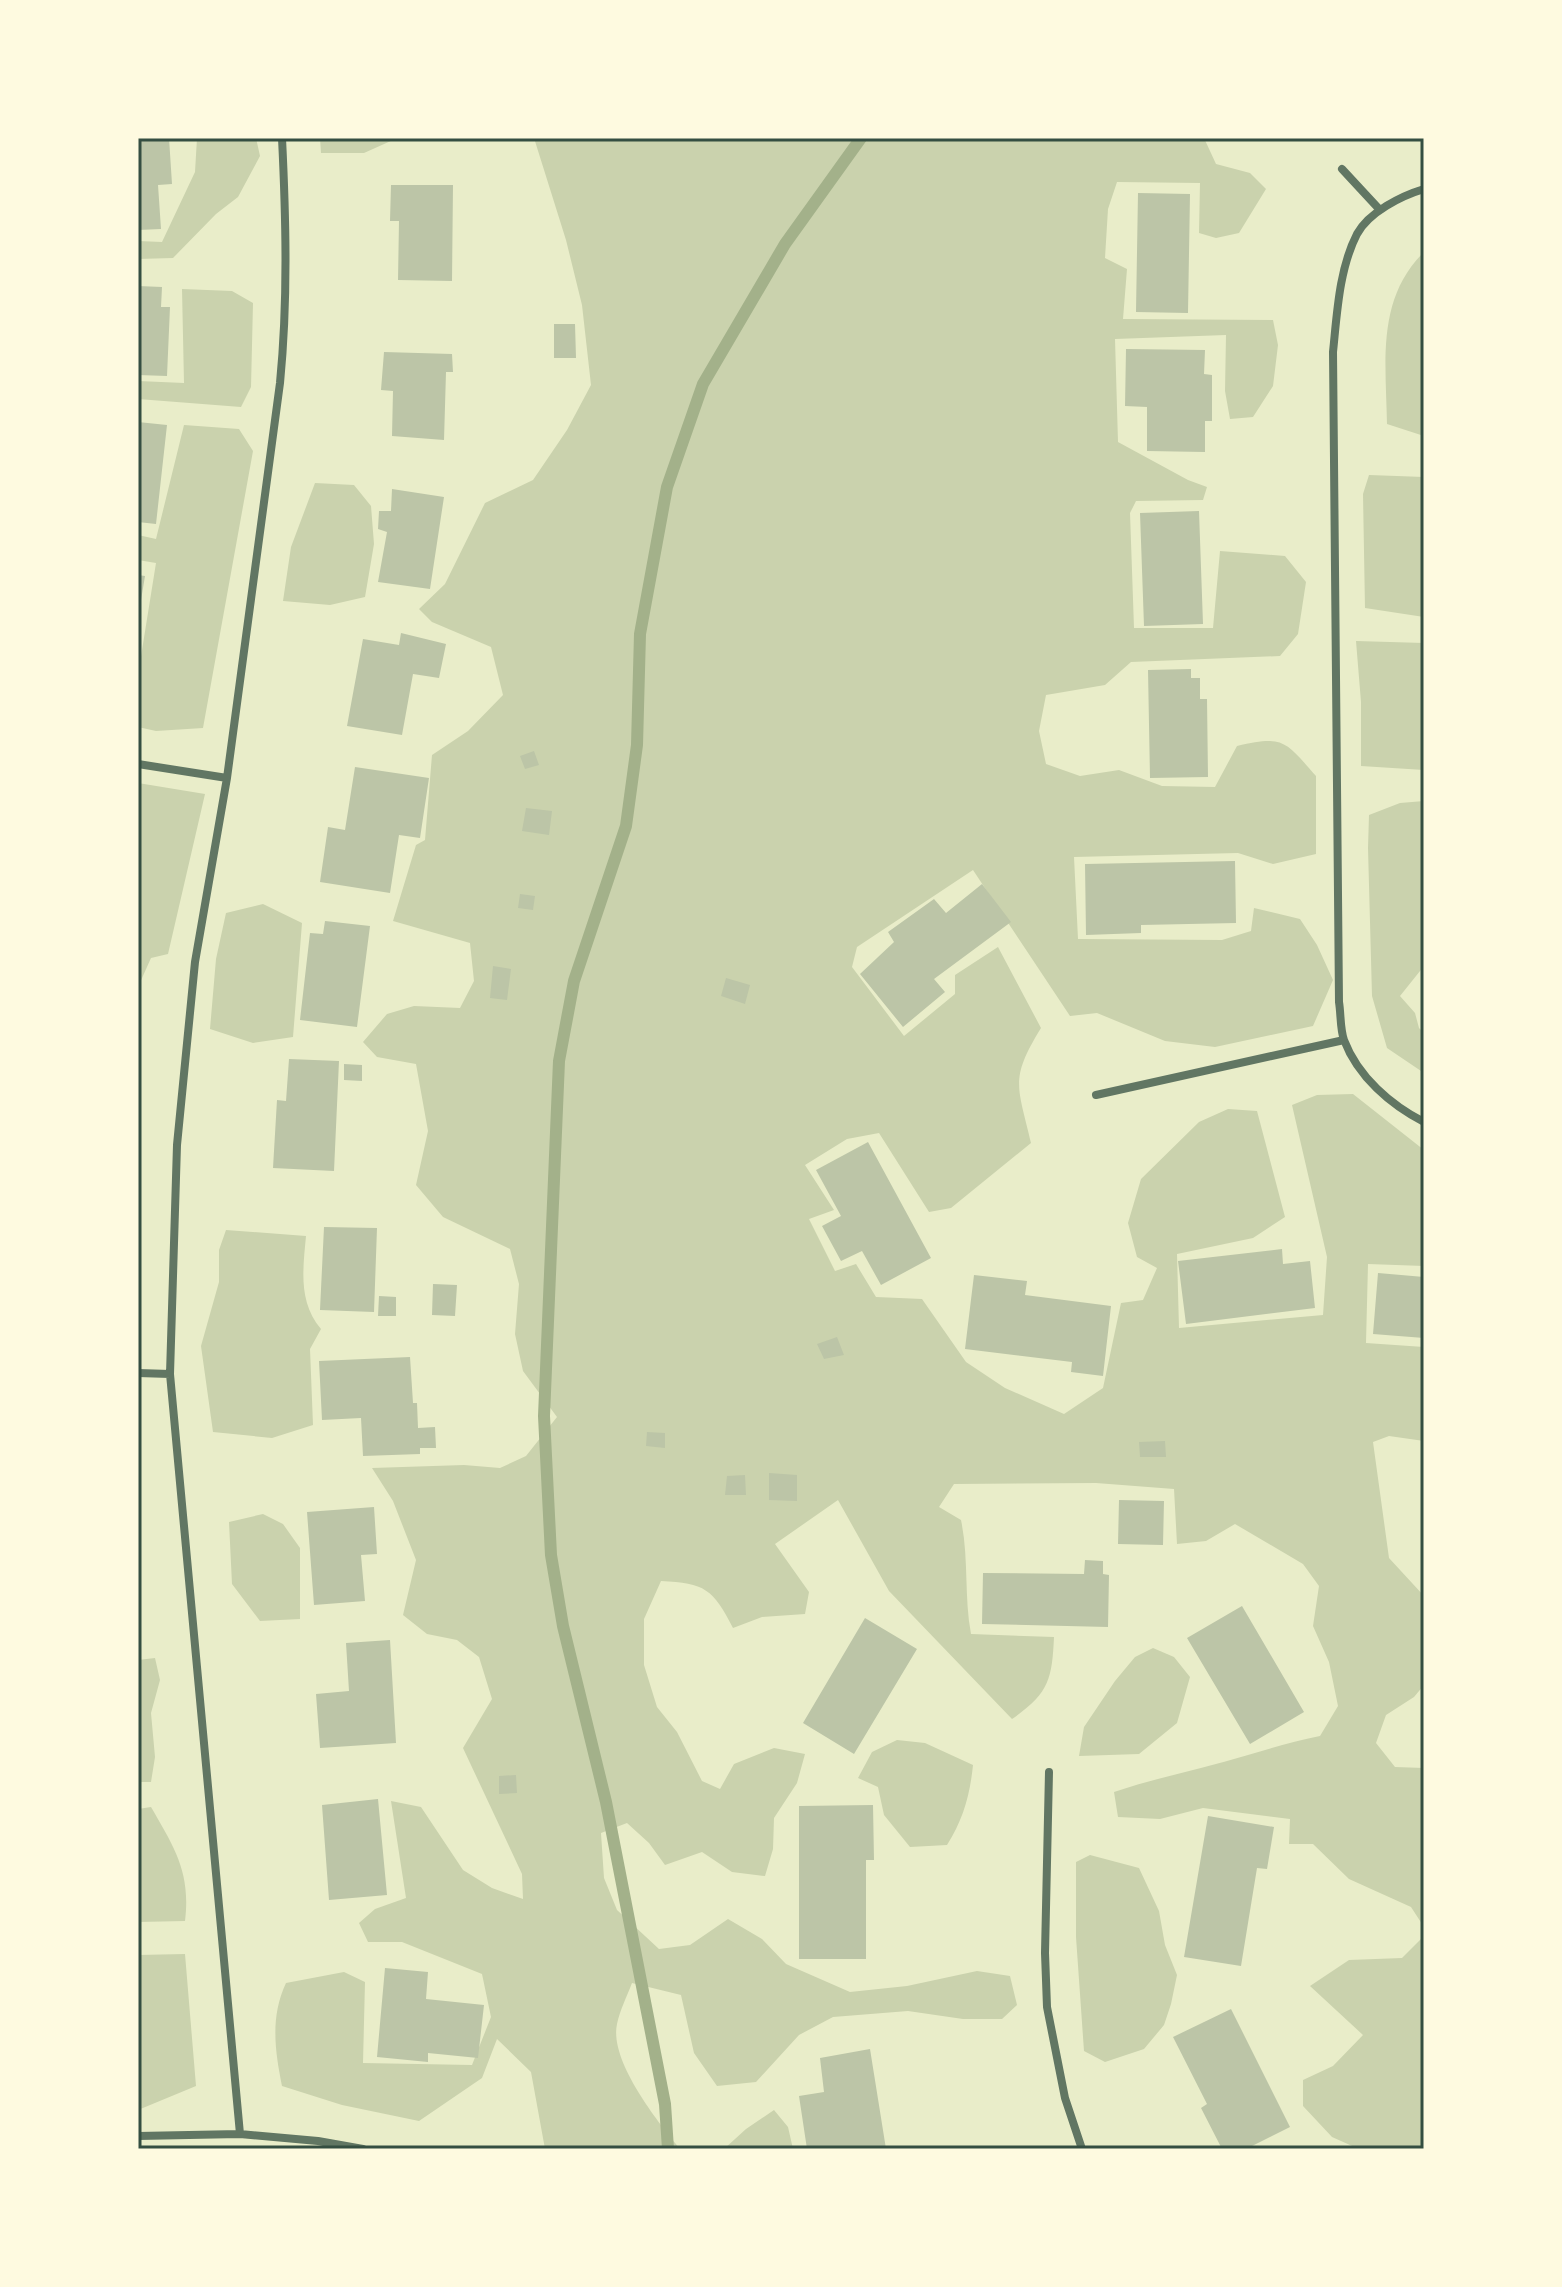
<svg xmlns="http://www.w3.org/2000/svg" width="1562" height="2287" viewBox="0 0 1562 2287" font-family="Cabin,sans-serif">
<rect width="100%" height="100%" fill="#e9edc9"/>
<path fill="#cad2ad" d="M197,138H256L260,156L238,197L216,214L173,258L138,259V241L162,242L195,172Z
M320,138H392L393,140L364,153H321Z
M534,138H1204L1216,164L1250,173L1266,189L1239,233L1216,238L1199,233L1200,183L1117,182L1108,209L1105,258L1127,269L1123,319L1273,320L1278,345L1273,386L1253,417L1230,419L1225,391L1226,335L1115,339L1118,442L1188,480L1207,487L1203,500L1136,501L1130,513L1134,628H1213L1220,551L1285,556L1306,582L1298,634L1280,656L1131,662L1105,685L1046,695L1039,731L1046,764L1080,776L1119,770L1162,786L1215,787L1237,746C1284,735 1285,741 1316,776V854L1273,864L1238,853L1074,857L1078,939L1222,940L1251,931L1254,908L1300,919L1317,945L1333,980L1313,1026L1215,1047L1165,1041L1097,1013L1070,1016L973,870L857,947L852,967L904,1036L955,994V975L998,947L1041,1028C1009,1080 1018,1086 1031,1143L951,1208L929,1212L879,1133L847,1139L805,1165L834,1210L809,1219L835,1271L856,1264L876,1297L922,1299L966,1362L1005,1388L1064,1414L1103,1388L1121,1303L1143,1300L1157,1268L1137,1257L1128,1223L1141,1179L1199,1122L1228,1109L1257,1111L1285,1217L1253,1238L1177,1254L1179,1328L1323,1315L1327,1257L1292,1105L1317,1095L1353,1094L1424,1150V1266L1368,1264L1366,1343L1424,1347V1441L1389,1436L1373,1442L1389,1558L1424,1596V1685L1414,1697L1386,1715L1376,1743L1395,1767L1424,1768V1927L1411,1907L1349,1879L1313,1844H1289L1290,1819L1203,1808L1160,1819L1118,1817L1114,1792C1158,1777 1203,1769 1248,1755C1272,1748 1295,1741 1320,1736L1338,1706L1329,1662L1313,1626L1319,1586L1303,1564L1235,1524L1206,1541L1177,1544L1174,1489L1096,1483L954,1484L939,1507L961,1520C969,1558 964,1596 971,1634L1054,1637C1052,1680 1049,1693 1012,1719L889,1591L838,1500L775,1544L809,1592L805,1614L762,1617L733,1628C713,1589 705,1583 661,1581L644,1619V1665L657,1707L677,1732L702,1781L720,1789L734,1764L774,1748L805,1754L797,1783L774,1818L773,1849L765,1876L732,1872L702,1852L665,1865L649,1843L627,1823L601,1833L604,1878L617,1910L659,1949L690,1945L728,1919L762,1939L786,1964L850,1992L907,1986L977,1971L1010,1976L1017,2005L1002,2019H963L908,2011L833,2017L799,2035L756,2082L717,2086L694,2053L681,1995L632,1983C627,1996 620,2010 617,2024C609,2061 658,2122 680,2149H545L531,2072L497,2039L482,2078L419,2121L342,2105L282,2086C275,2051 270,2017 286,1983L344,1972L365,1982L363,2063L472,2065L491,2017L482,1974L402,1942H368L359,1923L375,1909L406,1898L391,1801L421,1807L463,1870L492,1888L523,1899L522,1874L463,1748L492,1699L479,1657L457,1640L427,1634L403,1615L416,1560L393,1501L372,1468L464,1465L500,1468L526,1456L557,1417L523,1371L515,1334L519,1284L510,1249L443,1217L416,1185L428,1131L416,1064L377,1057L363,1042L387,1014L414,1006L460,1008L474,981L470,943L393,921L416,845L425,840L432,755L468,731L503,695L491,647L432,622L419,609L445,584L485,503L533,480L567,430L591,385L582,305L566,240Z
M1424,252V436L1387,424C1386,363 1376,299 1424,252Z
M182,289L232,291L253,303L251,387L241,407L138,399V381L184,383Z
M184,425L239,429L253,451L203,728L156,731L138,727V675L156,563L138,560V535L156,539Z
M1369,475L1424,477V617L1365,608L1363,494Z
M315,483L354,485L371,506L374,544L365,597L330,605L283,601L291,547Z
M1356,641L1424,643V770L1361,766V702Z
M138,783L205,794L168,954L151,958L138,987Z
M1424,801V966L1400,996L1415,1013L1419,1028L1424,1033V1073L1387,1048L1372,996L1368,848L1369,815L1400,803Z
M263,904L302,923L293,1037L253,1043L210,1029L216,959L226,913Z
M226,1230L306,1236C303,1269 298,1302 321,1329L310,1349L313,1425L272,1438L213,1432L201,1346L219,1282V1250Z
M263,1514L283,1524L300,1548V1619L260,1621L232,1584L229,1522Z
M1153,1648L1174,1657L1190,1677L1177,1723L1139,1754L1079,1756L1084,1727L1115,1681L1135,1657Z
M155,1658L160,1680L151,1713L155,1757L151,1782H138V1660Z
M897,1740L925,1743L973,1765C970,1795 963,1820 947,1845L910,1847L884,1815L878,1787L858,1778L872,1752Z
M151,1807C174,1847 191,1872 185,1921L138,1922V1809Z
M1090,1855L1139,1868L1159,1911L1165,1945L1177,1975L1171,2004L1164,2025L1144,2049L1105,2062L1084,2051L1076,1937V1862Z
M1424,1936V2149H1359L1332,2137L1303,2106V2080L1333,2066L1363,2035L1310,1986L1349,1960L1402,1958Z
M185,1954L196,2086L138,2110V1955Z
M774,2110L788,2127L793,2149H724L746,2129Z"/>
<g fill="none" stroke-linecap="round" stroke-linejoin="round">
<path stroke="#a3b18a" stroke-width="12" d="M668,2149L665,2104L606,1802L563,1626L551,1555L544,1416L559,1061L574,981L626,826L637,745L640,634L667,487L703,384L785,244L861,138"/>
</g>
<path fill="#bcc5a7" d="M138,138H169L172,184L158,185L161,229L138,230Z
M391,185H453L452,281L398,280L399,221H390Z
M1138,193L1190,194L1188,313L1136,312Z
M138,286L162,287L161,307H170L167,376L138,375Z
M554,324H575L576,358H554Z
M1126,349L1205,350L1204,374L1212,375V421H1205V452L1147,451V407L1125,406Z
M384,352L452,354L453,372H446L444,440L392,436L393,391L381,390Z
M138,422L167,425L156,524L138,522Z
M392,489L444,497L430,589L378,582L387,532L378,529L379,511H391Z
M1199,511L1203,624L1144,626L1140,513Z
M138,575L145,576L140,606H138Z
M401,633L446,644L439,678L413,674L402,735L347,726L363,639L399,645Z
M1191,669V678H1200V699H1207L1208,777L1150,778L1148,670Z
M534,751L539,765L525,769L520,756Z
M355,767L429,778L420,838L399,835L390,893L320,882L328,827L345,830Z
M526,808L552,811L549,835L522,831Z
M1235,861L1236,923L1141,925V933L1086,935L1085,864Z
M982,884L1011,922L934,979L945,992L903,1027L860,974L894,942L888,932L934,899L946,913Z
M520,894L535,896L533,910L518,908Z
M325,921L370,926L357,1027L300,1020L310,933L323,934Z
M493,966L511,969L507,1000L490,998Z
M726,978L750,985L745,1004L721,996Z
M289,1059L339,1061L334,1171L273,1168L277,1100L286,1101Z
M344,1064L362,1065V1081L344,1080Z
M868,1142L931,1258L881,1285L862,1251L841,1261L822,1226L841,1216L816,1170Z
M324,1227L377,1228L374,1312L320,1310Z
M1282,1249L1283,1264L1310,1261L1315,1308L1186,1324L1178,1261Z
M1378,1273L1424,1277V1338L1373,1334Z
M974,1275L1027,1281L1025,1295L1111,1306L1103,1376L1071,1372L1072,1362L965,1349Z
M433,1284L457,1285L455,1316L432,1315Z
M379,1296L396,1297V1316H378Z
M837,1337L844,1355L824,1359L817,1344Z
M410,1357L413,1403H417L418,1428L435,1427L436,1448H420V1454L363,1456L361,1418L322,1420L319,1361Z
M647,1432L665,1433V1448L646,1446Z
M1165,1441L1166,1457H1140L1139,1442Z
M769,1473L797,1475V1501L769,1500Z
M745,1475L746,1495H725L727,1476Z
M1119,1500L1164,1501L1163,1545L1118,1544Z
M374,1507L377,1554L361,1555L365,1601L314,1605L307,1512Z
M1085,1560L1103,1561V1574L1109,1575L1108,1627L982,1624L983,1573L1084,1574Z
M1242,1606L1304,1712L1250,1744L1187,1638Z
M865,1618L917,1649L854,1754L803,1723Z
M390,1640L396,1743L320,1748L316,1694L349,1691L346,1643Z
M516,1775L517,1793L499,1794V1776Z
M378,1799L387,1895L329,1900L322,1805Z
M873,1805L874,1860H866V1959H799V1806Z
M1208,1816L1274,1827L1267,1869L1257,1868L1241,1966L1184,1957Z
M385,1968L428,1972L426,1999L484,2005L478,2058L428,2053V2062L377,2057Z
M1231,2009L1290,2127L1246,2149H1222L1201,2108L1207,2104L1173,2037Z
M870,2049L886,2149H807L799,2096L824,2092L820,2058Z"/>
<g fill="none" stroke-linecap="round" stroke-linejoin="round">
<path stroke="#617663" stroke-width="8" d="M1342,169L1380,210
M1424,189C1401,196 1369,212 1357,234C1339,269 1337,314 1333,352L1339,1002C1341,1014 1340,1029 1344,1040C1358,1077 1391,1105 1424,1122
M138,764L227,778
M1096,1095L1344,1040
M138,1373L170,1374
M1049,1772L1045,1953L1047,2007L1065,2098L1082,2149
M240,2134L170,1374L177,1145L195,962L227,778L280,383C288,301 286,220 282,138
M138,2136L240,2134L318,2141L363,2149"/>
</g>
<rect width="1562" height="2287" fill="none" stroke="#fefae0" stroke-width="280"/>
<rect x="140" y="140" width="1282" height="2007" fill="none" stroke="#344e41" stroke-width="3"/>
</svg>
